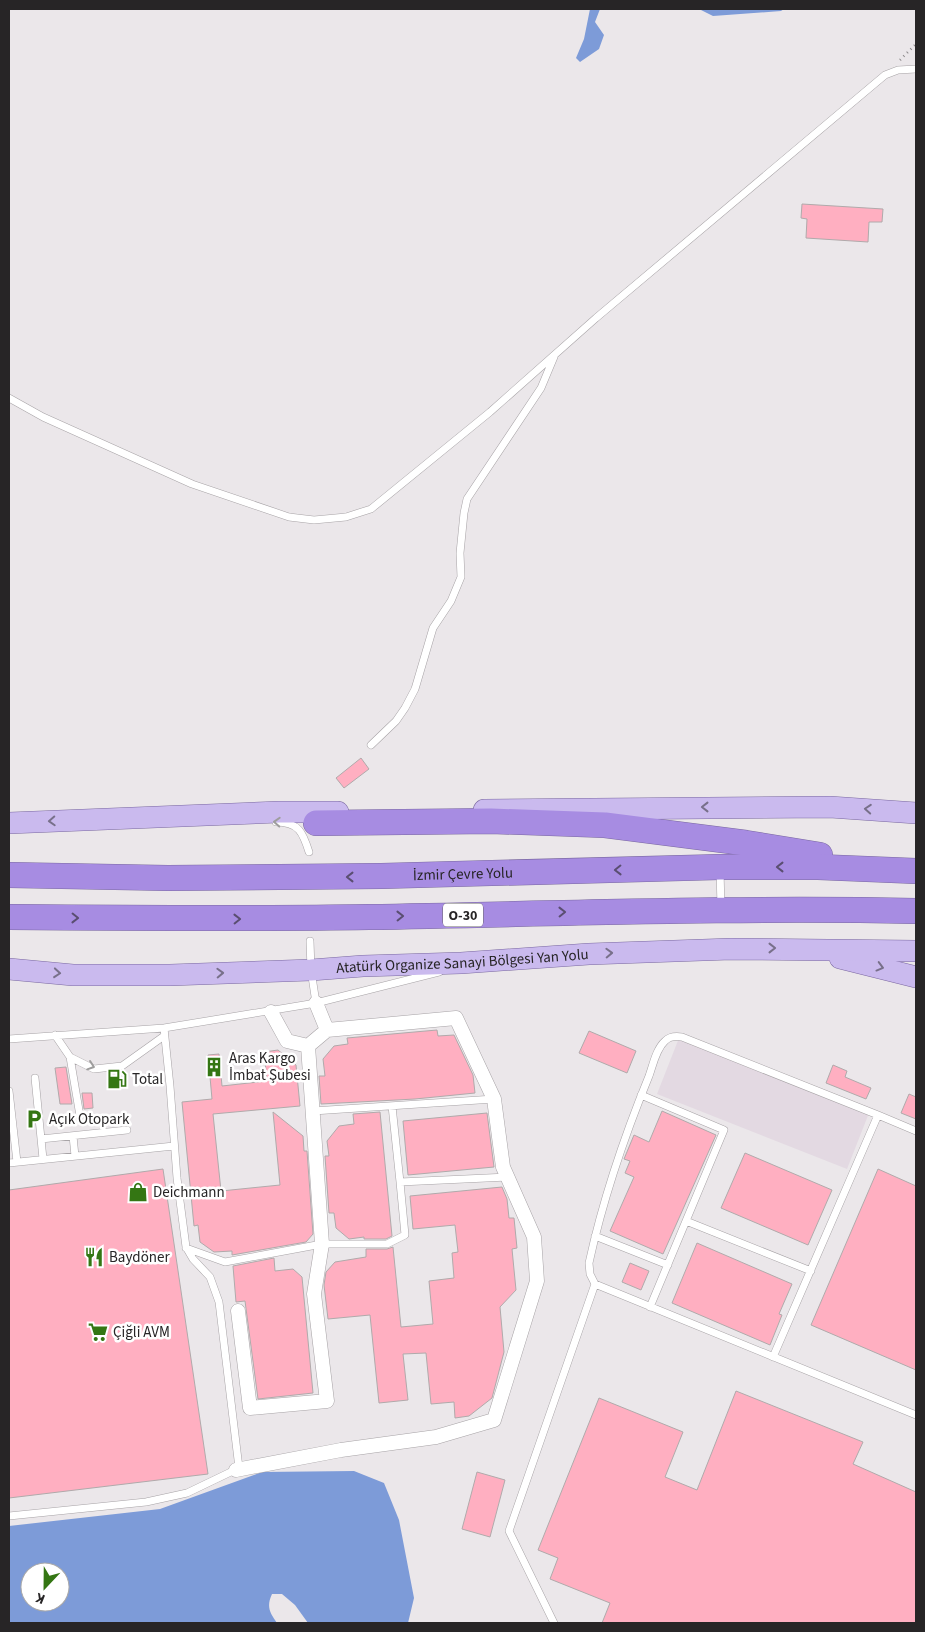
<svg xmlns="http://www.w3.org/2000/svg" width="925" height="1632" viewBox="0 0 925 1632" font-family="'Source Sans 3',sans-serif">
<rect width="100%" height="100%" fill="#ebe7ea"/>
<path fill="#e3d9e2" d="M679,1038L869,1113L847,1169L657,1094Z"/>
<path fill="#7d9bd8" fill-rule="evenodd" d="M590,9H600L595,22L604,35L599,49L580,62L576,58L584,39Z
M699,9H784L781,11L713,16Z
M354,1471L384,1483L399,1520L414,1598L408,1623H308L295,1605L282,1594H272C266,1607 270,1613 277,1623H9V1526L160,1509L262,1472ZM30,1572H60V1602H30Z"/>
<path fill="#ffafc1" stroke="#b0aaab" d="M802,204L883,209L882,222H869L868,242L806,238L807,219L801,218Z
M361,758L369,769L344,788L336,778Z
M437,1030L438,1036L454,1035L473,1075L475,1093L415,1099L321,1104L319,1076H325L323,1059L334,1046L348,1044L347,1038Z
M589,1031L636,1051L627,1073L579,1053Z
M278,1050L296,1065L300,1106L213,1114L221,1191L280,1185L273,1112L303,1136L304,1151H307L313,1234L306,1242L232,1255V1251L214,1252L200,1242L198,1225L194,1226L182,1102L212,1099L208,1055L219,1054L222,1086L267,1081L264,1052Z
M833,1065L847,1071L845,1077L871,1088L866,1099L826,1083Z
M66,1067L72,1104H60L55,1068Z
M82,1093H92L93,1108L84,1109Z
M909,1094L916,1097V1119L901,1113Z
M662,1111L716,1135L663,1254L610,1231L634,1177L625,1173L630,1161L624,1159L634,1135L649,1142Z
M380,1112L392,1236L386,1239H364V1237L349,1239L336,1228L334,1213H329L325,1156H329L327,1141L339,1126L354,1124L353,1114Z
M487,1113L494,1167L408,1175L403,1121Z
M745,1153L832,1190L808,1245L721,1208Z
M163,1169L208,1474L9,1498V1190Z
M878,1169L916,1186V1370L811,1325Z
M502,1187L507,1199L509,1218H514L517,1248L512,1249L516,1290L500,1307L504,1352L492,1398L469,1416L455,1418L454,1402L431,1404L426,1353L403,1354L408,1400L379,1403L370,1315L328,1319L324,1285L326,1272L335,1262L366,1257V1249H387L393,1247L401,1327L433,1324L429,1281L454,1278L452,1253L458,1252L455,1225L413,1229L410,1196Z
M697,1243L792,1284L779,1314L782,1315L770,1345L672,1303Z
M274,1258L275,1271L293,1269L302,1277L313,1393L258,1399L245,1301L236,1302L233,1266Z
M630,1263L649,1271L641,1290L622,1282Z
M736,1391L863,1442L853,1464L916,1492V1623H602L610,1603L550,1579L558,1558L538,1550L599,1398L683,1432L665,1477L697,1490Z
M477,1472L505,1480L490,1537L462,1529Z"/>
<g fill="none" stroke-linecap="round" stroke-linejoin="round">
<defs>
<path id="lane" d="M9,398L43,417L192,484L289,517L314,520L346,517L371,509L490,412L596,318L885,75L898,70L916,69
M371,745L396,721L405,708L415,689L433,628L451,601L461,577L460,553L464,513L467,499L541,388L554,357
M276,822C299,822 303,833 309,852
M720,870L721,907
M316,1003L439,972
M55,1035L70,1057L94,1069L122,1066L164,1036
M9,1039L164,1028L316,1003L311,970L310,941
M70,1057L80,1116
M35,1078L43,1159
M9,1091L17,1162
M641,1095L724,1130L650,1307
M392,1106L400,1182
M313,1111L494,1099
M73,1136L75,1156
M41,1139L127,1130
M9,1163L174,1146
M686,1221L811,1271
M595,1236L668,1265
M186,1248L225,1262L322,1244H387L405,1235L400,1182L508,1177
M595,1284L590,1274L589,1263C603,1199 624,1137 649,1076C653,1065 656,1049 665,1041C670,1036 676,1036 682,1037L878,1115
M773,1357L878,1115L916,1131
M9,1516L146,1502L187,1493L239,1468L219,1302L210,1277L193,1259L186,1247L177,1178L170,1086L164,1028
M554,1623L509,1531L595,1284L916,1415"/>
<path id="street" d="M271,1012L287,1041L308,1046L327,1030L316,1003
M238,1311L250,1408L327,1401L314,1294L322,1244L308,1046
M236,1470L341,1450L436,1437L494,1420L537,1281L534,1237L503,1167L494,1099L456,1018L327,1030"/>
<g id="primary">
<path d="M484,810L830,807L916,813"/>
<path d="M9,823L279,812H338"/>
<path d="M840,958L916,977"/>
<path id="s1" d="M9,969L73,975H170L311,970L363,966L461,963L589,954L731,949L916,951"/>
</g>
<g id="highway">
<path d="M316,823L491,821L605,825L746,843L820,855"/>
<path id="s2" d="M9,875L168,878L381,876L720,867H818L916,871"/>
<path d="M9,917C129,918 249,919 369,917C552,914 734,907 916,911"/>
</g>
</defs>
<use href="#lane" stroke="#a7a3a6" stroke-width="8"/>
<use href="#street" stroke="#a7a3a6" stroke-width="15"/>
<use href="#primary" stroke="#7a68a0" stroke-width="22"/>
<use href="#highway" stroke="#7a68a0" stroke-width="26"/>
<path stroke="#8d8a8c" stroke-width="2.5" stroke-dasharray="1 4" stroke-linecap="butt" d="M900,60L916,44"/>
<use href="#lane" stroke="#fff" stroke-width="7"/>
<use href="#street" stroke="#fff" stroke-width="14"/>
<use href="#primary" stroke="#cabaee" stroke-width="21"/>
<use href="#highway" stroke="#a78ce2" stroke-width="25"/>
</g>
<defs><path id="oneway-chevron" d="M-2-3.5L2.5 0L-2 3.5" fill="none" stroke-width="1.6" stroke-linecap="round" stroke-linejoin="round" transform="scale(1.25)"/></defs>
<g stroke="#78708a">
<use href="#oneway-chevron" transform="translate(705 807) rotate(180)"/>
<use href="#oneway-chevron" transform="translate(868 809) rotate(-176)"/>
<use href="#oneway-chevron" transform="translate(52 821) rotate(177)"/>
<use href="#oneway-chevron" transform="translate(772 948)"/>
<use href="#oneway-chevron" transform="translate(609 953) rotate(-2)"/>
<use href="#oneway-chevron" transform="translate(880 967) rotate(15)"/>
<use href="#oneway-chevron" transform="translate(57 973) rotate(5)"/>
<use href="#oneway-chevron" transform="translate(220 973) rotate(-2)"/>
</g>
<g stroke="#9e9d9d">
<use href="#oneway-chevron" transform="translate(277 822) rotate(-177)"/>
<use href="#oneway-chevron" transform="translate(91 1066) rotate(19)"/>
</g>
<g stroke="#5a4e71">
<use href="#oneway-chevron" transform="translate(780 867) rotate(180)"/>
<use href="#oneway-chevron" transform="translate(618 870) rotate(179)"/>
<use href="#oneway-chevron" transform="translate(350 877) rotate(180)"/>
<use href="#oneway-chevron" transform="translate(562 912) rotate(-1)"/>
<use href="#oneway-chevron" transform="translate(400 916) rotate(-1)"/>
<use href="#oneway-chevron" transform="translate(75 918) rotate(1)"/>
<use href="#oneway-chevron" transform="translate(237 919) rotate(-1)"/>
</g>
<defs>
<symbol id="building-bare" viewBox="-9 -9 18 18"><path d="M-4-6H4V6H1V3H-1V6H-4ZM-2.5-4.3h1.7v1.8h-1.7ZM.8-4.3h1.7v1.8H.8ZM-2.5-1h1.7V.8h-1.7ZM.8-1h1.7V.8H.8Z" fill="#347613" stroke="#fff" stroke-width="2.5" paint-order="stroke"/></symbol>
<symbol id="fuel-bare" viewBox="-9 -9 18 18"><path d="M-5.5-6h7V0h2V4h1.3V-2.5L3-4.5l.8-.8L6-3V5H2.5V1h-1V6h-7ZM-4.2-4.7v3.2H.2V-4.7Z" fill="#347613" stroke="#fff" stroke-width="2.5" paint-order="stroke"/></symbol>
<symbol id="parking-bare" viewBox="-9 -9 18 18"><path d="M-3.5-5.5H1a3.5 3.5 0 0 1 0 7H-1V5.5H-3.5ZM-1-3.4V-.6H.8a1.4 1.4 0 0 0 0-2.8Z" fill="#347613" stroke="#fff" stroke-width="2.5" paint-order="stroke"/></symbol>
<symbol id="shop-bare" viewBox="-9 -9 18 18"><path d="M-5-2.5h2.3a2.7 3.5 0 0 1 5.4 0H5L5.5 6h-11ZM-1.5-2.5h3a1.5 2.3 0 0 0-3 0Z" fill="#347613" stroke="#fff" stroke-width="2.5" paint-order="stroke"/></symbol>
<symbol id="restaurant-bare" viewBox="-9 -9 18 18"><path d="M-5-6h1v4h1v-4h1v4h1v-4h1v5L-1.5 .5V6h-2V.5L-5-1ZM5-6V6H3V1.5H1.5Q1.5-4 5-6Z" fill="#347613" stroke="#fff" stroke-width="2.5" paint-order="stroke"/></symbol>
<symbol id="supermarket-bare" viewBox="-9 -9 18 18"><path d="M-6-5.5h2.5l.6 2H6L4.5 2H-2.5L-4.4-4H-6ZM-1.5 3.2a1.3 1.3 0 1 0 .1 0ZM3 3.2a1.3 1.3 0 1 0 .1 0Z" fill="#347613" stroke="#fff" stroke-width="2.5" paint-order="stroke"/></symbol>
</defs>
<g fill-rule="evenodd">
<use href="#building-bare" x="200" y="1053" width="28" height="28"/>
<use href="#fuel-bare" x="103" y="1065" width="28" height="28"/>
<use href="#parking-bare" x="20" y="1105" width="28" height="28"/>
<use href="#shop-bare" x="124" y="1178" width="28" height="28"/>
<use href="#restaurant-bare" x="80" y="1243" width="28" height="28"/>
<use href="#supermarket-bare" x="84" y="1318" width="28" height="28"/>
</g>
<g text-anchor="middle" stroke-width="5" stroke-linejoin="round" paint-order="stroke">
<rect fill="#fff" stroke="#686667" stroke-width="1" x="443" y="903.5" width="40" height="23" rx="4"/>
<g font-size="14" font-weight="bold" fill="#272526">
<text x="463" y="920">O-30</text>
</g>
<g font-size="15" fill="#272526" stroke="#fff">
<text dy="5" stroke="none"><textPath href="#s2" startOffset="454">İzmir Çevre Yolu</textPath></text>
<text dy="5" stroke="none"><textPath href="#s1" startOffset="454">Atatürk Organize Sanayi Bölgesi Yan Yolu</textPath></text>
</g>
<g font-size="15" fill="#272526" stroke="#fff" text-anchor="start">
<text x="229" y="1063">Aras Kargo<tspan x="229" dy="17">İmbat Şubesi</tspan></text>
<text x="132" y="1084">Total</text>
<text x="49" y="1124">Açık Otopark</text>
<text x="153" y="1197">Deichmann</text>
<text x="109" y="1262">Baydöner</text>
<text x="113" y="1337">Çiğli AVM</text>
</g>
</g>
<rect width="925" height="1632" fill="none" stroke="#272526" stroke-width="20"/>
<g transform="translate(45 1587) rotate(202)"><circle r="24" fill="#ffffff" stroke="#a9a8a8"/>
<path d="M0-4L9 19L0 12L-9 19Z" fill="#347613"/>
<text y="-8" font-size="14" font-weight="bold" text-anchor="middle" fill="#272526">K</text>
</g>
</svg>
